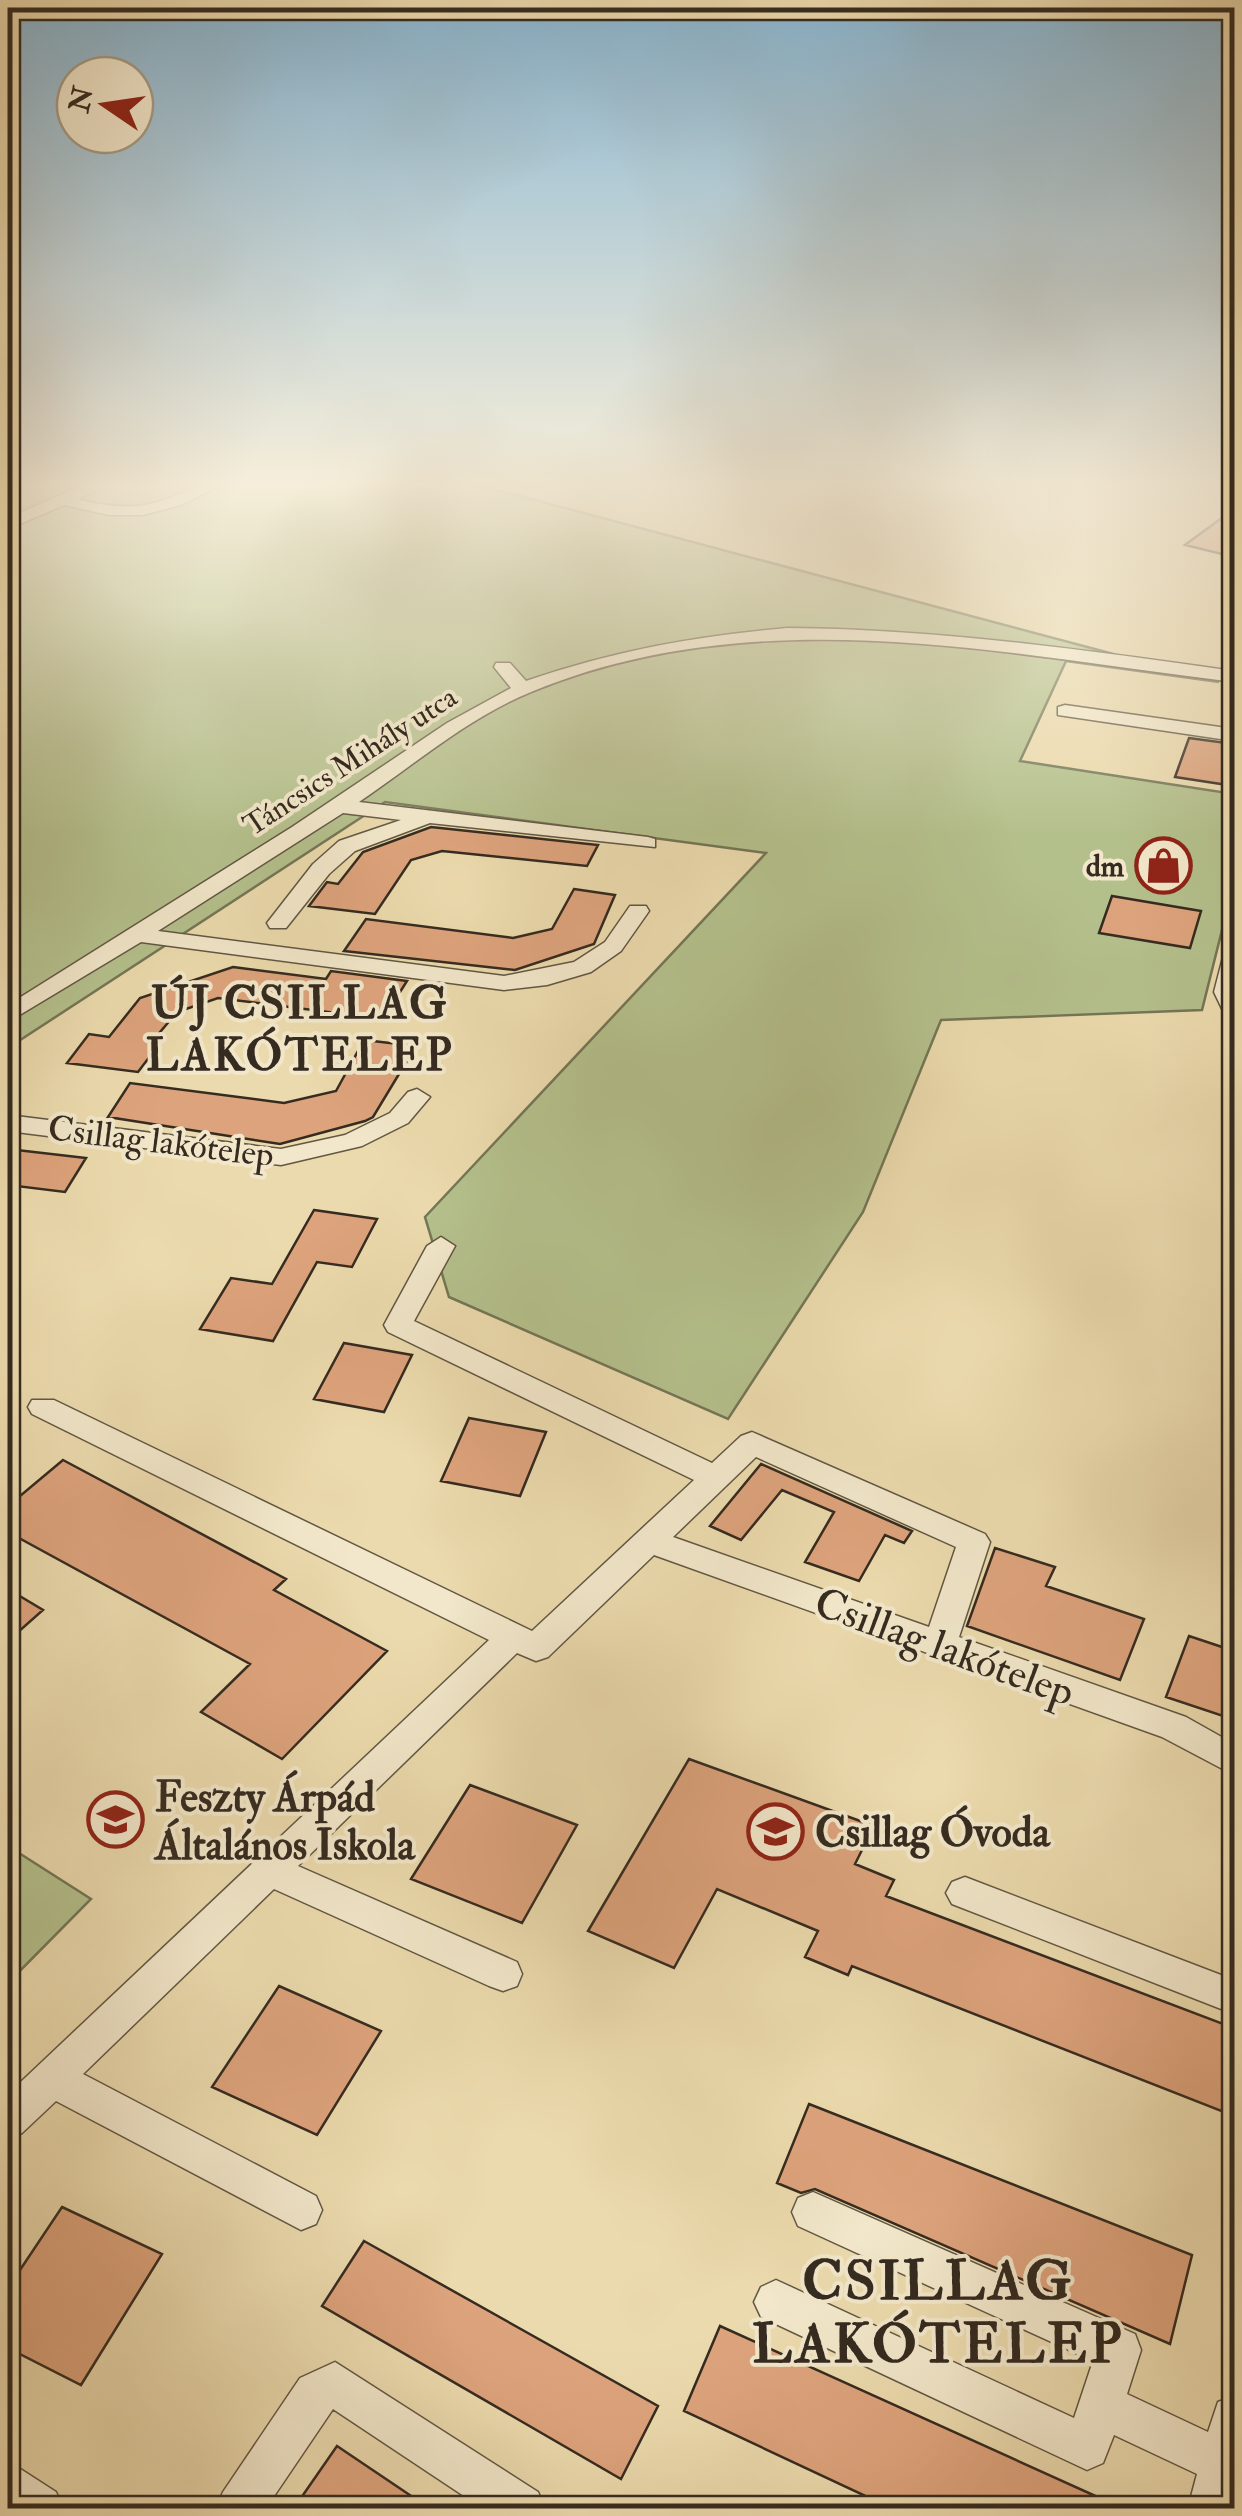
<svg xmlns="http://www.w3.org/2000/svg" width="1242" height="2516" viewBox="0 0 1242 2516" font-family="'IM FELL Double Pica',serif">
<rect width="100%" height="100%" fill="#ebdaad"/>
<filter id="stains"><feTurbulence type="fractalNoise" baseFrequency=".002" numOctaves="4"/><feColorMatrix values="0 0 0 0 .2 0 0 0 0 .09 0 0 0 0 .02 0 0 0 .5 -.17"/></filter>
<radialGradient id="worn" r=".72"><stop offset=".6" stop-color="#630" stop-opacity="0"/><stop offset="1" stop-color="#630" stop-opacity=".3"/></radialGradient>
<path fill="#b4c08c" stroke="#747656" stroke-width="2.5" d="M8,483H471L1219,682L1066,661L1020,761L1234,794V882L1202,1010L941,1020L863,1212L728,1419L449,1297L425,1217L766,853L385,802L8,1048Z
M8,1846L91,1899L8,1983Z"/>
<path fill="#dda37c" stroke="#352b20" stroke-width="2.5" d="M1234,509V557L1185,545Z
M1189,738L1234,744V786L1175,777Z
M431,827L598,845L587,866L442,851L411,860L375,914L309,906L327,882L338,884L363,852Z
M574,889L615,895L594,944L515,970L344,951L366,919L513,938L552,929Z
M1112,896L1201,911L1190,948L1099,933Z
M233,967L326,979L331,971L407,981L383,1019L218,998L177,1012L150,1044L157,1047L138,1072L67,1063L89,1034L109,1037L140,998Z
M364,1040L416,1046L373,1117L365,1121L280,1144L108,1117L130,1083L284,1103L336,1091Z
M8,1149L86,1158L65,1192L8,1185Z
M314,1210L377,1219L352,1267L317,1262L273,1341L200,1329L231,1278L272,1284Z
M344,1343L412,1355L384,1412L314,1399Z
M469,1418L546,1432L520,1496L441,1481Z
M63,1460L286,1579L274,1590L387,1651L282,1759L201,1712L250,1664L8,1532V1506Z
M761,1464L912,1531L904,1543L885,1535L859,1581L805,1562L834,1512L782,1490L741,1540L710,1526Z
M995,1548L1055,1567L1046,1586L1144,1619L1120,1680L967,1626Z
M8,1589L43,1610L8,1641Z
M1189,1636L1234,1651V1703L1229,1718L1166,1697Z
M689,1759L874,1826L855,1864L894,1880L886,1896L1234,2028V2116L852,1966L848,1975L805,1957L818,1931L717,1889L674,1968L588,1931Z
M470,1785L577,1825L522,1923L411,1879Z
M279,1986L381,2031L317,2135L212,2087Z
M809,2104L1192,2255L1170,2344L815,2189L801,2193L777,2183Z
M62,2207L162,2254L81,2385L8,2348V2288Z
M364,2241L658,2406L621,2479L322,2306Z
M720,2326L1122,2508H891L684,2411Z
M337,2446L429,2508H294Z"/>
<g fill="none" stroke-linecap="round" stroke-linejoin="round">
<defs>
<path id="minor" d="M88,483H109L78,499C104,506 131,510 157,502C182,495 200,483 226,483L181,505L143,515H109L64,505L8,529V518Z
M787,628C938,629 1085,650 1234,671V682C1000,654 759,598 531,692C468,718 415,764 359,802L648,837L655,839V847L430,823L355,851L329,874L286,928H270L267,923L313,864L339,841L401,820L343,813L158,931L504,976L574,962L605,942L630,906H646L649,911L621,951L591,972L547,985L504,990L141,942L8,1022V1005L292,827L447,723L511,688L494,667L496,663H510L526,681C613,651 695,636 787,628Z
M1065,705L1234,729V741L1058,715V707Z
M1234,950V1019L1226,1017L1214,992L1223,957Z
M417,1089L430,1097L408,1123L362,1146L281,1165L8,1131V1115L281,1149L345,1135L390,1113L408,1092Z
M441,1237L455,1246L414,1321L712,1463L741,1436L752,1432L985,1534L990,1542L959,1637L1186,1717L1234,1744V1775L1162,1737L654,1555L548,1657L536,1661L517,1653L298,1866L517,1962L522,1974L517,1986L503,1991L489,1986L274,1889L83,2074L316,2196L322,2210L316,2224L301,2230L56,2101L22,2133L8,2139V2094L489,1640L32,1414L28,1407L32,1400H54L532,1631L694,1480L388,1332L384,1325L427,1246ZM756,1457L956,1547L929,1627L673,1537Z
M965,1877L1234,1980V2014L952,1904L946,1893L952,1882Z
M813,2192L1135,2334L1141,2350L1127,2394L1208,2432L1218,2402L1234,2396V2508H1188L1197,2474L1114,2435L1103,2463L1087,2470L761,2317L754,2302L761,2287L776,2280L1074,2418L1093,2361L798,2226L792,2212L798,2198Z
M335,2362L538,2492L545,2508H482L333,2409L266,2508H216L223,2492L300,2378Z
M8,2461L56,2492L63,2508H8Z"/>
</defs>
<use href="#minor" stroke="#625743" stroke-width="3"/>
<use href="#minor" fill="#f2e7ca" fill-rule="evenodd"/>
</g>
<linearGradient id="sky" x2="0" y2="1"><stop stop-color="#89b6d2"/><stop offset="0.58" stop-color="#f6eeda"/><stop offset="1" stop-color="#f6eeda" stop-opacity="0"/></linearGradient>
<rect width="1242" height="835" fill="url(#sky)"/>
<defs>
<symbol id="shop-ring" viewBox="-11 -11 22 22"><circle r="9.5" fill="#f2e7ca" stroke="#8f2418" stroke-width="1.5"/><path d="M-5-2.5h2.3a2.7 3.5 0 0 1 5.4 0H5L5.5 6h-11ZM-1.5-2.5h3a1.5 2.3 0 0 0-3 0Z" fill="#8f2418"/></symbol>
<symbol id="school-ring" viewBox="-11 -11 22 22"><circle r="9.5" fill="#f2e7ca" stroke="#8f2418" stroke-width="1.5"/><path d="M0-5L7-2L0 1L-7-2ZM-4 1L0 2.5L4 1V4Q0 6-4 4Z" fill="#8f2418"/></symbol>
</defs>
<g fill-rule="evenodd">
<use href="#shop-ring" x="1132" y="834" width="63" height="63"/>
<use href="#school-ring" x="84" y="1788" width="63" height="63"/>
<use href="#school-ring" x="744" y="1800" width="63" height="63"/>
</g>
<g text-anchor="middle" stroke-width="8" stroke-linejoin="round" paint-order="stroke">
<g font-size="30" fill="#352b20" stroke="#f2e7ca">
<text transform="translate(350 761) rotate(-33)" y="10">Táncsics Mihály utca</text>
</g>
<g font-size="30" font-weight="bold" fill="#352b20" stroke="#f2e7ca" text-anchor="end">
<text x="1124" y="876">dm</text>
</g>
<g font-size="35" fill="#352b20" stroke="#f2e7ca">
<text transform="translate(161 1141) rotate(7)" y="12">Csillag lakótelep</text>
</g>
<g font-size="42" fill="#352b20" stroke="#f2e7ca">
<text transform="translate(945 1646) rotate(20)" y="15">Csillag lakótelep</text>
</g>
<g font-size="42" font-weight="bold" fill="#352b20" stroke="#f2e7ca" text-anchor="start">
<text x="155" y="1811">Feszty Árpád<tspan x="155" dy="48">Általános Iskola</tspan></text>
<text x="815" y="1846">Csillag Óvoda</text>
</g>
<g font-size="45" font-weight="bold" letter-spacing="2.5" fill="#352b20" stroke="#f2e7ca">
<text x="300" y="1018">ÚJ CSILLAG<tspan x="300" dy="52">LAKÓTELEP</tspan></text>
</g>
<g font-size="55" font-weight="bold" letter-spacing="2.5" fill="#352b20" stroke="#f2e7ca">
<text x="938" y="2299">CSILLAG<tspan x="938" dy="63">LAKÓTELEP</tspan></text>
</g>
</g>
<rect width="1242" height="2516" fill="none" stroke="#ebdaad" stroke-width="40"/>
<rect x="10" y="10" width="1222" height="2496" fill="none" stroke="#352b20" stroke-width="5"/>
<rect x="20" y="20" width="1202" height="2476" fill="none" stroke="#352b20" stroke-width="2.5"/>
<g transform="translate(105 105) rotate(283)"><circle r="48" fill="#f2e7ca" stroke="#a69c86" stroke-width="2.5"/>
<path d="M0-8L18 38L0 25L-18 38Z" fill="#8f2418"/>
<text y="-15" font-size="28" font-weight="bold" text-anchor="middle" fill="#352b20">N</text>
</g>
<rect width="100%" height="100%" filter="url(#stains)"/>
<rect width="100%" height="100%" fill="url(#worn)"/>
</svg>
